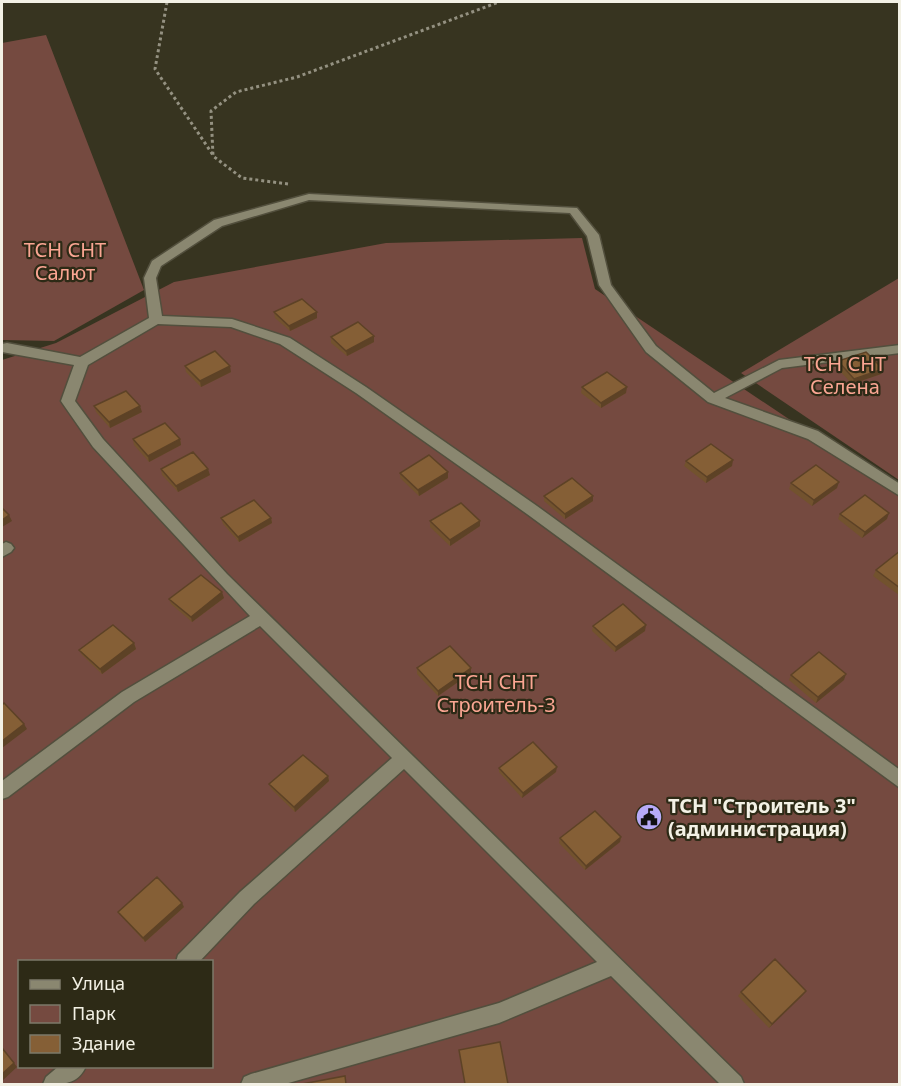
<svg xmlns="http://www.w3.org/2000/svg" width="901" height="1086" viewBox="0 0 901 1086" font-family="'Noto Sans',sans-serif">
<rect width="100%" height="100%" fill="#373420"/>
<path fill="#754a40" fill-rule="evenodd" d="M46,35L144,290L54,341L2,340V43Z
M582,238L595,289L899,493V1084H2V360L56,343L174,282L386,243ZM20,962H212V1066H20Z
M899,278V480L741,373Z"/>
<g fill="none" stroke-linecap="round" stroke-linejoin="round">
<defs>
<path id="minor" d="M309,194L577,208L599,235L611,285L656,346L714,393L779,360L900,345V353L782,368L725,398L818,431L900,484V496L808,439L708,402L646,352L599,285L587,236L570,213L309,200L222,226L161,266L156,278L162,316L232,319L290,338L366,387L537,506L900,770V788L527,514L356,393L280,344L231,327L158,324L88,365L75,401L103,439L227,574L741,1077L744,1084H720L611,976L499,1023L285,1084H241L244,1077L251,1074L499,1003L597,962L404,769L254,904L199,962H176L178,955L240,892L392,758L260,626L134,702L8,797L2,799V781L122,692L250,616L93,447L63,404L61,401L74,365L2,352V344L7,343L80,357L149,318L144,278L152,261L214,220Z
M6,542L11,544L14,548L11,552L2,557V544Z
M59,1066H86C78,1086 61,1084 43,1084L46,1077Z"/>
</defs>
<use href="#minor" stroke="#524f3d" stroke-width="3"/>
<path stroke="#949181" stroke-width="3" stroke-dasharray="3 3" stroke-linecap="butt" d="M167,2L155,69L213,155
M288,184L242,178L213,156L211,111L236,92L297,77L499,2"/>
<use href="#minor" fill="#8a8770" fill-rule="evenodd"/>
</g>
<path fill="#72522e" d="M274,312H317V318L290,331L275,318Z
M374,336V342L347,356L331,343V337Z
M838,361L883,369L881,374L852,384L836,367Z
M185,366L231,372L201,387L186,372Z
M582,387L626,393L601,408L581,393Z
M94,406L142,412L110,428L96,412Z
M133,439H180L181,445L149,462L134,445Z
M686,461L732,466L706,483L684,466Z
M161,469L210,475L178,492L162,475Z
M448,472V478L419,496L400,478V473Z
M791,483L837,488L812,506L789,489Z
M544,496H593V501L565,519L544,501Z
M840,514L887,519L862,538L838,519Z
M221,518H271L272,523L239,542L223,524Z
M430,521L480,526L450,546L430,527Z
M900,551V595H899L873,576L876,570Z
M224,598L192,622L171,604L169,599Z
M593,626L645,631L615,652L592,631Z
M134,643L136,649L102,674L82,655L79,650Z
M417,668L471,673L438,696L417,674Z
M791,675L844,680L816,703L789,680Z
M499,768L556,772L522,798L499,772Z
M328,776L329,781L295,812L271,789L269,784Z
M621,837L620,842L585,870L559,843L560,838Z
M184,907L145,942L121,916L118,912Z
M806,991L803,995L769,1028L738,996L741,992Z"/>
<path fill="#5d4226" d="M317,312V318L290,331L289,326Z
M374,336V342L347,356L346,351Z
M230,366L231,372L201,387L200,381Z
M883,369L881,374L852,384L854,379Z
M627,387L626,393L601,408V403Z
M140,406L142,412L110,428L109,422Z
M180,439L181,445L149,462L148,456Z
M733,460L732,466L706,483L707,477Z
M208,469L210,475L178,492L176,486Z
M448,472V478L419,496L418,490Z
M839,482L837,488L812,506L814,500Z
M593,496V501L565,519V514Z
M889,513L887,519L862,538L865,532Z
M9,515L12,521L2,527V520Z
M271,518L272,523L239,542L238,537Z
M480,521V526L450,546V540Z
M222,592L224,598L192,622L191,617Z
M646,625L645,631L615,652L616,647Z
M134,643L136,649L102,674L100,669Z
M471,668V673L438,696V691Z
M846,674L844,680L816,703L818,697Z
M24,724L27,729L2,748V741Z
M557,767L556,772L522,798L523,793Z
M328,776L329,781L295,812L294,807Z
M621,837L620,842L585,870L586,866Z
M182,903L184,907L145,942L143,938Z
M806,991L803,995L769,1028L772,1024Z
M2,1047L17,1067L2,1081Z"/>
<path fill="#855f36" stroke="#5d4226" stroke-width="1.5" d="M302,299L317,312L289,326L274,312Z
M358,322L374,336L346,351L331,337Z
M215,351L230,366L200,381L185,366Z
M866,352L883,369L854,379L838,361Z
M607,372L627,387L601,403L582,387Z
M126,391L140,406L109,422L94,406Z
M165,423L180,439L148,456L133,439Z
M711,444L733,460L707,477L686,461Z
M193,452L208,469L176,486L161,469Z
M429,455L448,472L418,490L400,473Z
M816,465L839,482L814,500L791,483Z
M572,478L593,496L565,514L544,496Z
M865,495L889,513L865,532L840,514Z
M254,500L271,518L238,537L221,518Z
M461,503L480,521L450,540L430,521Z
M2,508L9,515L2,520Z
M900,551V588L876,570Z
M201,575L222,592L191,617L169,599Z
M623,604L646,625L616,647L593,626Z
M113,625L134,643L100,669L79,650Z
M450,646L471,668L438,691L417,668Z
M819,652L846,674L818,697L791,675Z
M4,703L24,724L2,741V705Z
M533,742L557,767L523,793L499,768Z
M303,755L328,776L294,807L269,784Z
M595,811L621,837L586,866L560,838Z
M157,877L182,903L143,938L118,912Z
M775,959L806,991L772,1024L741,992Z
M500,1042L508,1084H465L459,1050Z
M2,1048L14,1063L2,1074Z
M345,1076L346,1084H302Z"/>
<defs>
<symbol id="civic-disc" viewBox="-11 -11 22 22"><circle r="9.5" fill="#b7abf8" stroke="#2d2a16"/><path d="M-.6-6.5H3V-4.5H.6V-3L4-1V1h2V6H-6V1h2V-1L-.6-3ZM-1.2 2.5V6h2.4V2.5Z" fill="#111"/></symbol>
</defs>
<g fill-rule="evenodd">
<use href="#civic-disc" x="634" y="802" width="30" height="30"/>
</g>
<g text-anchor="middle" stroke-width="4.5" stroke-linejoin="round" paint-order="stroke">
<g font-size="20" fill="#fba693" stroke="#2d2a16">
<text x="65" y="257">ТСН СНТ<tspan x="65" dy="23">Салют</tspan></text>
<text x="845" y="371">ТСН СНТ<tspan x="845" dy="23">Селена</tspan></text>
<text x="496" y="689">ТСН СНТ<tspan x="496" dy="23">Строитель-3</tspan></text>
</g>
<g font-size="20" font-weight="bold" fill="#f3f1e5" stroke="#2d2a16" text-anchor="start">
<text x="668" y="813">ТСН "Строитель 3"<tspan x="668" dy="23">(администрация)</tspan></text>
</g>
</g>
<rect width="901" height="1086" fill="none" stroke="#f3f1e5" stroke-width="6"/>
<rect x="18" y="960" width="195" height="108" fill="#2d2a16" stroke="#7c7a69" stroke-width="1.5"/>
<rect x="30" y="980" width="30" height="9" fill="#8a8770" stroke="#7c7a69" stroke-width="1.5"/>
<text x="72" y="990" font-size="18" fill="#f3f1e5">Улица</text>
<rect x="30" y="1005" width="30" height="18" fill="#754a40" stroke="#7c7a69" stroke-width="1.5"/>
<text x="72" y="1020" font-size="18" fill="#f3f1e5">Парк</text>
<rect x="30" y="1035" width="30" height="18" fill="#855f36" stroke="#7c7a69" stroke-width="1.5"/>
<text x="72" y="1050" font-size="18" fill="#f3f1e5">Здание</text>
</svg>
